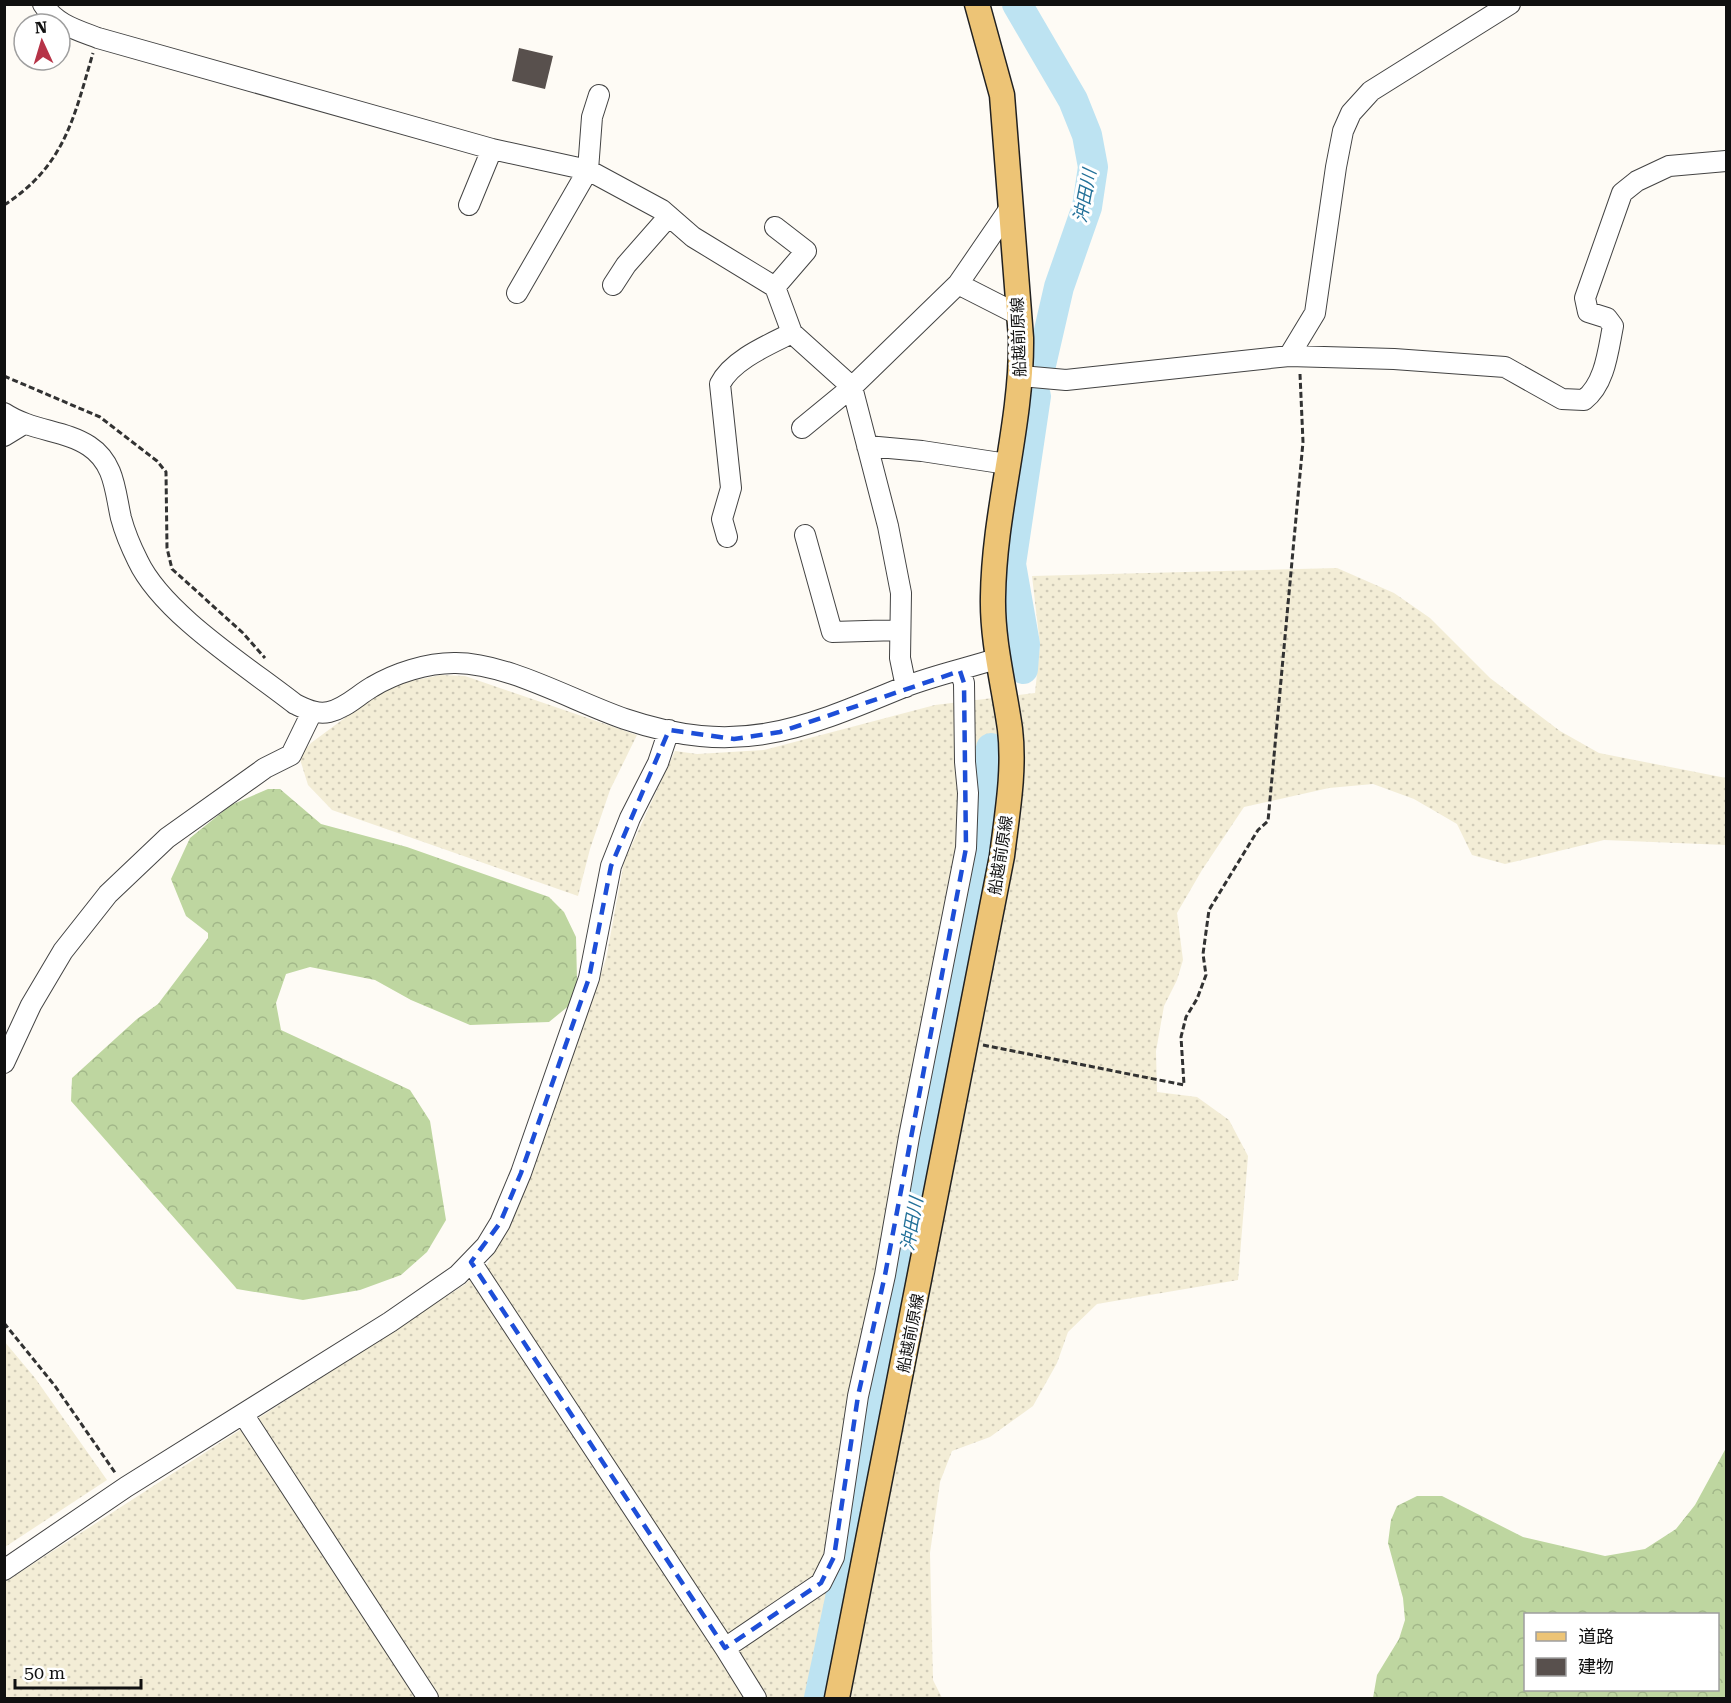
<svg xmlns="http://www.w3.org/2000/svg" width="1731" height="1703" viewBox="0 0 1731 1703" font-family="'Roboto Serif','Noto Sans JP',serif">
<defs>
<pattern id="farmland-dots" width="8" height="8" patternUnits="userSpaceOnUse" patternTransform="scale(1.5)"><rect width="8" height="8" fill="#f3edd6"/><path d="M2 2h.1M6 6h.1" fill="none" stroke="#cfcab7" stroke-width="1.8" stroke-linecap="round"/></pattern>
<pattern id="forest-crowns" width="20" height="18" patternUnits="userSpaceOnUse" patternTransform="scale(1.5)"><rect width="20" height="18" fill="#bed6a0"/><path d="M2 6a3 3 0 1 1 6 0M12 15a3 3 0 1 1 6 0" fill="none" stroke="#a2b789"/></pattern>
</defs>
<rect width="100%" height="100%" fill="#fefbf5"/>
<path fill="url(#farmland-dots)" d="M1337,568L1394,593L1430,618L1490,678L1560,731L1599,753L1726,778V845L1604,840L1505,864L1472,855L1457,824L1414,799L1373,784L1329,788L1244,807L1202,870L1177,913L1183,960L1177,980L1164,1006L1156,1051L1157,1092L1197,1097L1229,1120L1248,1156L1238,1280L1097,1304L1068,1332L1057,1363L1033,1406L990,1437L952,1451L940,1482L930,1553L933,1680L942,1698H5V1582L464,1285L487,1265L503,1235L538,1155L606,959L624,862L675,751L697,754L764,750L935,705L1035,693L1040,645L1032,576Z
M441,675L465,676L637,735L610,790L590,849L578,896L332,810L308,785L299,756L311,743L369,700L400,683Z
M4,1341L35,1378L107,1480L5,1547Z"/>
<path fill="url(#forest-crowns)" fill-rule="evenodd" d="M268,789H280L321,824L407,847L549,897L564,912L576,937L577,980L571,1004L549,1022L470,1025L411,1000L375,980L310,967L286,974L276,1003L281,1030L410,1090L430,1121L446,1220L427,1252L401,1275L360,1290L303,1300L237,1289L71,1101L72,1078L137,1019L158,1004L208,938V933L186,916L171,879L190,838L231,805Z
M1726,1448V1698H1373L1377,1675L1399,1639L1405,1620L1403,1598L1388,1543L1391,1520L1397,1506L1417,1496H1442L1523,1537L1605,1556L1645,1549L1676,1529L1695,1505ZM1526,1614H1718V1690H1526Z"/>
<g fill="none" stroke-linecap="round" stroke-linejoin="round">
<path stroke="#bde3f2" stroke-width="30" d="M1017,4L1073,100L1087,135L1093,167L1087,207L1059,287L1041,365
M1023,669L1025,644L1011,564L1036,396
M819,1698L864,1485L991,801L987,775L991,748"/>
</g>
<path fill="#58504d" d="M519,48L553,56L545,89L512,81Z"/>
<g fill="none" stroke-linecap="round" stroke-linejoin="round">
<defs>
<path id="minor" d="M43,4C55,24 77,30 98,38L492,149L588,170L662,210L693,237L775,287L792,333L852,387L888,526L901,593L900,658L906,687
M469,205L492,149
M775,227L806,251L775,287
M958,284L1019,315
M613,285L626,265L669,216
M517,293L588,170L592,117L599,95
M1289,356L1315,313L1336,167L1343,131L1351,113L1371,91L1510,4
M1021,376L1066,380L1289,356L1394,359L1505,367L1562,399L1584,400C1605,384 1608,351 1613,326L1607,318L1588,312L1585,298L1622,193L1637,181L1669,166L1726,161
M4,413C31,431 65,430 89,446C115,463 115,492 121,518C125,533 131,547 138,561C163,614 248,667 295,704C306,709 317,715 329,712C346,708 358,695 372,687C395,673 427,663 454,663C506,662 575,702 625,719C738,757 800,730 904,687C935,675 968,668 999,658
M802,428L852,387L958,284L1010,208
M4,436L22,425
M867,446L922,451L1007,464
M805,535L832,632L900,630
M727,537L722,519L731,488L720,384C732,360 768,345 792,333
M4,1063L31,1005L63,951L108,894L167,838L265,768L291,755L312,712
M471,1262L725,1648
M243,1414L428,1698
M4,1570L126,1487L390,1322L458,1275L486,1246L500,1223L521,1173L589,978L611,866L630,818L658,763L669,730
M756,1698L725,1648L821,1583L834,1557L858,1396L885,1275L909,1137L966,848L968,793L965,762L964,683L960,671"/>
<path id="major" d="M837,1698L1002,856C1007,814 1015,771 1010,729C1004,686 992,641 993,597C994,510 1022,425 1021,338L1002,95L977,4"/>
</defs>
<use href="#minor" stroke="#434343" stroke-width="22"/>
<use href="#major" stroke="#212121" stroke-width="27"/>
<path stroke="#323232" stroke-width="3" stroke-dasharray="6 3" stroke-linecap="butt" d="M4,205C65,166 74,117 93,53
M4,376L100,417L157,461L166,472L167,548L172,569L243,633L265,658
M983,1045L1184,1085L1181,1037L1186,1017L1197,999L1206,975L1203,954L1209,910L1258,830L1268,821L1303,442L1300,374
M4,1323L55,1386L116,1474"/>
<use href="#minor" stroke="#fff" stroke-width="20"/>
<use href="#major" stroke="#edc476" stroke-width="24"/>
</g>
<path fill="none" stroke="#1d4ed8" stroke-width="4.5" stroke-dasharray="12 8" stroke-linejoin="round" d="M960,671L964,683L966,848L885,1275L858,1396L834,1557L821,1583L725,1648L471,1262L500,1223L521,1173L589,978L611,866L669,730L734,739L780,732Z"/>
<g text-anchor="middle" stroke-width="6" stroke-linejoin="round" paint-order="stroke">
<g font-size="16" fill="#101010" stroke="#fff">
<text transform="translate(1018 337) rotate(-92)" y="6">船越前原線</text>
<text transform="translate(1000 855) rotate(-81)" y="6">船越前原線</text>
<text transform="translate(910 1333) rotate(-79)" y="6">船越前原線</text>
</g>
<g font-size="18" font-style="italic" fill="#237199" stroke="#fff">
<text transform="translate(1085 196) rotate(-79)" y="6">沖田川</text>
<text transform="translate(912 1224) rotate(-80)" y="6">沖田川</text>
</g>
</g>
<rect width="1731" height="1703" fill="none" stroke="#101010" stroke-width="12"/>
<rect x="1524" y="1613" width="195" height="78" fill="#ffffff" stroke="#9f9f9f" stroke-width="1.5"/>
<rect x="1536" y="1632" width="30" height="9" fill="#edc476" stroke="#9f9f9f" stroke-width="1.5"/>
<text x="1578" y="1643" font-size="18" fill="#101010">道路</text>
<rect x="1536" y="1658" width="30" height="18" fill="#58504d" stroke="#9f9f9f" stroke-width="1.5"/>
<text x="1578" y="1673" font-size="18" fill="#101010">建物</text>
<g transform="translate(42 42) rotate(356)"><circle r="28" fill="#ffffff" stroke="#9f9f9f" stroke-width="1.5"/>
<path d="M0-4.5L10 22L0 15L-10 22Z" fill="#b63347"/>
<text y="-9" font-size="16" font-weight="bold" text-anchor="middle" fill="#101010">N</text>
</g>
<path d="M15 1679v9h126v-9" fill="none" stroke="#101010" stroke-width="3"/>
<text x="24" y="1679" font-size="18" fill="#101010" stroke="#ffffff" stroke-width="4.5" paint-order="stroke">50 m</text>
</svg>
